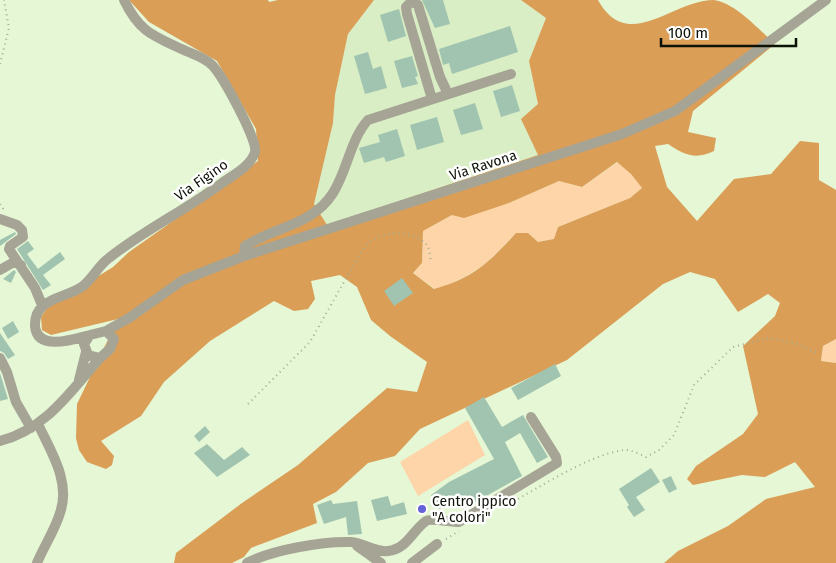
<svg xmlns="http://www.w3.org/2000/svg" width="836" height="563" viewBox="0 0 836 563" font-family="'Fira Sans',sans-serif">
<rect width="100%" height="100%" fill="#e5f7d5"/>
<path fill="#d9eec5" d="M374,0H521L546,18L529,61L538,104V155L327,225L314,204L333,123L335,95L348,34Z"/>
<path fill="#fdd5a9" d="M618,162L631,174L642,188L630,198L558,227L555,239L538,242L528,233H516C490,262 473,277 435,289L413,273L422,263L423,231L452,215L509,203L559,181L582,187Z
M836,339V363L821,361L823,346Z
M468,420L485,455L418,496L400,462Z"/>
<path fill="#da9e57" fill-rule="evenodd" d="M129,0H268L269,2L278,0H374L348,34L335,95L333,123L314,204L327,225L538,155L521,119L538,104L529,61L546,18L521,0H598C628,54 672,0 714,0C737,4 758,29 775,44L693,111L688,132L716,138L714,151C696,160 684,155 668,144L655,146L667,187L697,221L734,179L771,174L800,141L819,143V180L836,190V339L823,346L821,361L836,363V563H664L678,551L728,526L766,499L815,487L795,462L765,477L742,475L693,485L687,479L696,466L743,434L758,414L743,346L775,316L780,303L768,294L738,312L715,279L690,272L663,284L567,360L420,429L395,456L368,463L336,492L313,504L317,523L251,548L244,557L232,563H174L176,553L242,503L298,465L387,388L417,392L427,362L390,336L371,320L357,287L340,275L311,281L315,299L308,309L294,311L274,301L210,341L164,382L141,416L101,441L114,456L112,465L106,469L87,462L79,450L76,438L77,404L118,319L51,335L42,330L41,317L47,308L113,267L129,252L258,161L256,129L217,61L149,22ZM617,162L631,174L642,188L630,198L558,227L554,239L538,242L528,233H516C490,262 473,278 434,289L413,273L422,263L423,231L452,215L464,218L509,203L559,181L582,187Z"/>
<path fill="#a0c4af" d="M422,0H443L450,24L435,28Z
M399,9L406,36L388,42L380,15Z
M510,26L518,52L452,74L449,63L443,65L439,49Z
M368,52L373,69L381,66L387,88L365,94L354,56Z
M412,56L418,76L415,77L418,84L402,88L394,61Z
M512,85L520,111L501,117L493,91Z
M475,103L483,129L461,135L453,110Z
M437,117L444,142L417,150L410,125Z
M397,129L405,156L386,162L384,157L364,163L359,148L380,142L378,135Z
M15,232L16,234L0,246V240Z
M28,241L34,249L27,254L38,269L60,252L65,259L43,275L51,285L43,290L17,249Z
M14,270L16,272L11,283L3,279Z
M402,278L413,293L394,306L384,291Z
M13,321L19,332L8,339L2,328Z
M0,333L15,355L8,359L4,353L0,351Z
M555,364L561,376L518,400L511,388Z
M0,373L8,399L0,401Z
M484,397L502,427L523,415L548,457L537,463L520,433L505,442L522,476L463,509L457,498L439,509L431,495L449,482L494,459L465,408Z
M205,426L210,432L199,442L194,436Z
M207,444L224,460L242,447L250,455L217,477L194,453Z
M651,468L660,482L636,497L645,510L634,517L627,507L629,505L619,489Z
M671,476L677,489L669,493L662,480Z
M388,496L391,506L404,502L407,514L377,521L371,500Z
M331,500L333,504L357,501L362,534L348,535L346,517L324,524L317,505Z"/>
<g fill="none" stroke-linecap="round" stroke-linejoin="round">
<path stroke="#a0ad93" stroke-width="2" stroke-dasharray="1 4" stroke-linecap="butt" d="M0,64L9,28L4,0
M0,204L4,210
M248,404L310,342L361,252C364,249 367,244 371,241C385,230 418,230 428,247C430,251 430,258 431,262
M505,506C538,489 587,455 624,450C631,449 639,454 646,457L659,450L674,435L694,385L733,347L769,338L798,344L819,354
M446,539L459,531"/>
<path stroke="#a6a495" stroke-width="10" d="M432,99L407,14L406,7L412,1L418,5L440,77L448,94
M0,219L17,225L22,230L23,237L10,246L9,249L35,288L42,305
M244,256L245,246C275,227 313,225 333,193C348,169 350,140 368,120L511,74
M0,270L14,262L21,265
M106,331L129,318L183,280L244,256L622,134L675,111L826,0
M106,331L114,339L110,349L100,358L88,355L84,344L90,335Z
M90,335C75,339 37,352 35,326C34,297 66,299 83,286C93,278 99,265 109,258C144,230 186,210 222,183C233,175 251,166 255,152C258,140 222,75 212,65C205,58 195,55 186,51C154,36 140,33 124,0
M0,358L7,372L16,402L31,428
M79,380L86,352
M0,441C46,429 70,392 100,358
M357,546L381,563
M37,563C44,546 55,530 60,513C71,482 51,452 38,424
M247,563C272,550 323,541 351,542C364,543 376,553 388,551C407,549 412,531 426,521C430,518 451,522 459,522L557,463L556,457L531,417
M412,563L437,544"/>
</g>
<circle fill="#6461da" stroke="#fff" stroke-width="2" cx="422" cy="509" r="5"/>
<g text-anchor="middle" stroke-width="5" stroke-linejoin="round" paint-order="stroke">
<g font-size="14" fill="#0d1207" stroke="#fff">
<text transform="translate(483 165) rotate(-18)" y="5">Via Ravona</text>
<text transform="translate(201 180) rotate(-35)" y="5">Via Figino</text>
</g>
<g font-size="14" fill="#0d1207" stroke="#fff" text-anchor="start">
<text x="432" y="506">Centro ippico<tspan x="432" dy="16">"A colori"</tspan></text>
</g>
</g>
<path d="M661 38v8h135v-8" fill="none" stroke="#0d1207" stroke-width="2.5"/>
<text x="668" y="38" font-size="15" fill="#0d1207" stroke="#ffffff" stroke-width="4" paint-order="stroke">100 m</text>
</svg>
